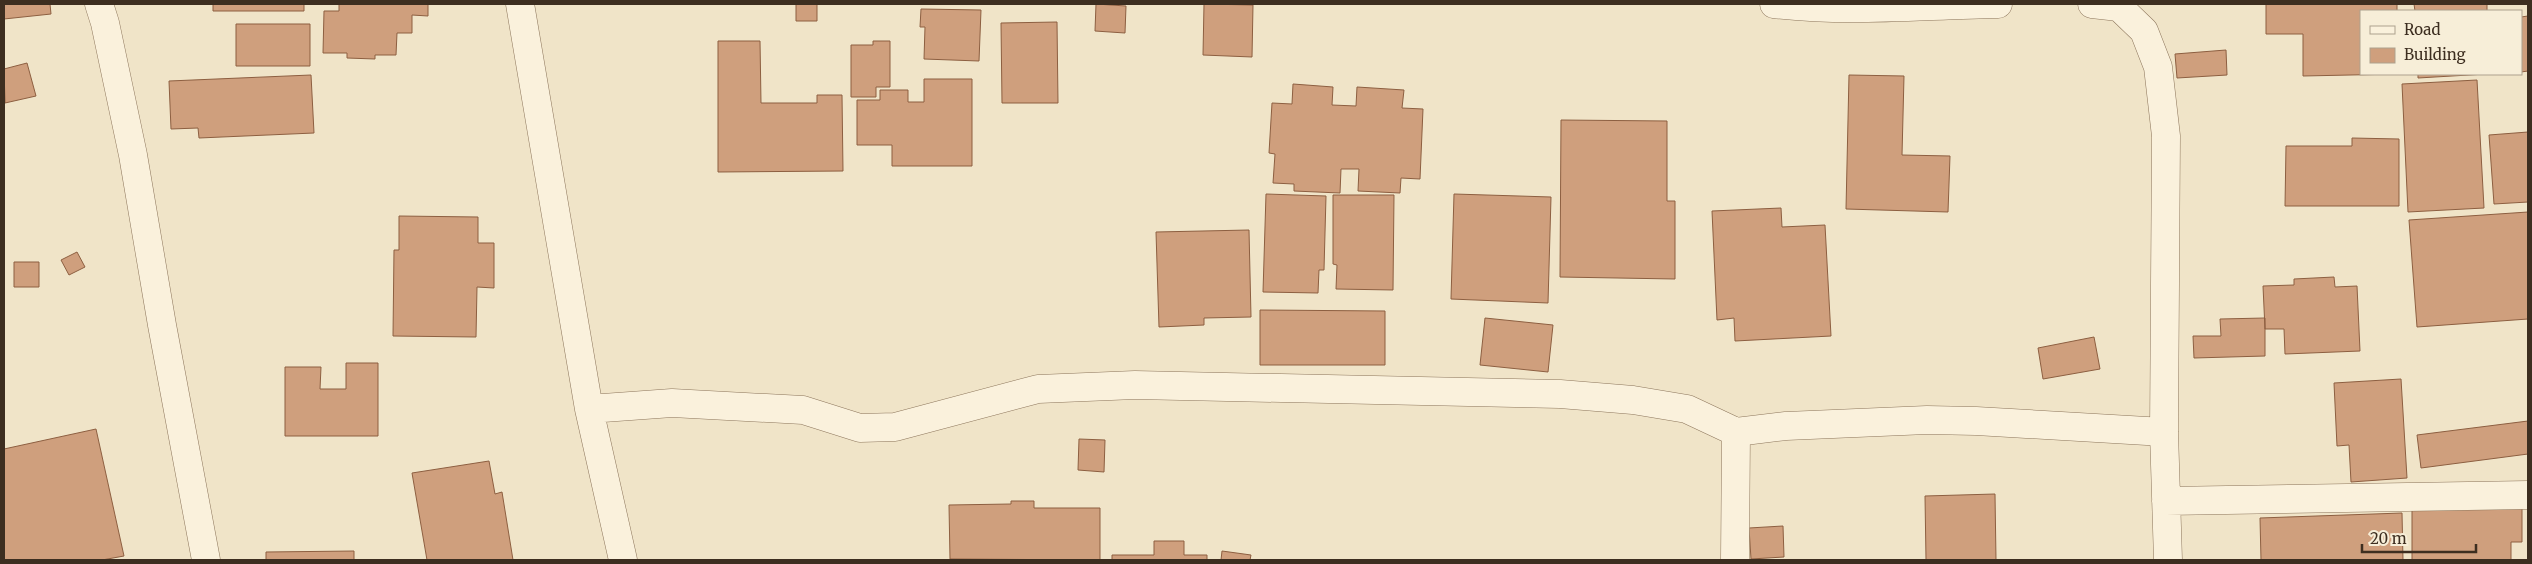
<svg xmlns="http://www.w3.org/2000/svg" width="2532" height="564" viewBox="0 0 2532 564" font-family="Merriweather,serif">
<rect width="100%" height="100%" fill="#f0e4c8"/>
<path fill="#cf9f7d" stroke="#8d5f41" d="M4,4H50L51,14L4,19Z
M213,4H304V11H213Z
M339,4H428V16L412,15V33H397L396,55H375V59L347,58V53H323L324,11H339Z
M796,4H817V21H796Z
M1096,4L1126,6L1125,33L1095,31Z
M1204,4L1253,5L1252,57L1203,55Z
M2266,4H2397V11H2361V74H2398L2303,76V34H2266Z
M2414,4H2487V11H2415Z
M921,9L981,10L979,61L924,59L925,27H920Z
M2528,16V71L2521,72V17Z
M1057,22L1058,103H1002L1001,23Z
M236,24H310V66H236Z
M718,41H760L761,103H817V95H842L843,171L718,172Z
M873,41H890V87H876V97H851V45H873Z
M2226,50L2227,75L2177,78L2175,54Z
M27,63L36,96L5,103L4,69Z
M2418,74H2486L2418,78Z
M311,75L314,133L199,138L198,128L171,129L169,81Z
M1849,75L1904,76L1902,155L1950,156L1948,212L1846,209Z
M924,79H972V166H892V145H857V100H880V90H908V102H924Z
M2477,80L2484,208L2408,212L2402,84Z
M1293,84L1333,87L1332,105L1356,106L1357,87L1404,90L1402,108L1423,109L1420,179L1401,178L1400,193L1358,191L1359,169H1341L1340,193L1294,191V184L1273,183L1275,154L1269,153L1272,103L1292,104Z
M1561,120L1667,121V201H1675V279L1560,277Z
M2528,132V202L2494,204L2489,135Z
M2352,138L2399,139V206H2285L2286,146H2352Z
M1266,194L1326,196L1324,270H1319L1318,293L1263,292Z
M1454,194L1551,197L1548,303L1451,299Z
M1333,195H1394L1393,290L1336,289L1337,265L1333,264Z
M1781,208L1782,227L1825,225L1831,336L1735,341L1734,318L1717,320L1712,211Z
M2528,212V319L2417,327L2409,220Z
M399,216L478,217V243H494V288L477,287L476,337L393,336L394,250H399Z
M1249,230L1251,317L1204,318V325L1159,327L1156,232Z
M77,252L85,267L69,275L61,260Z
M14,262H39V287H14Z
M2334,277L2335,287L2357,286L2360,351L2285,354L2284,329H2265L2263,286L2294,285V279Z
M1260,310L1385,311V365H1260Z
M1485,318L1553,325L1548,372L1480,365Z
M2265,318V356L2194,358L2193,336H2221L2220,319Z
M2094,337L2100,369L2043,379L2038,348Z
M346,363H378V436H285V367H321L320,389H346Z
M2401,379L2407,478L2351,482L2349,445L2337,446L2334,383Z
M2528,421V454L2421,468L2417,435Z
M96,429L124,556L102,560H4V449Z
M1079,439L1105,440L1104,472L1078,470Z
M489,461L495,494L502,492L513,560H427L412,473Z
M1995,494L1996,560H1926L1925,496Z
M1011,501H1034V508H1100V560L950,559L949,505L1011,504Z
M2412,506H2522V542H2511V560H2412Z
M2402,513L2403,560H2261L2260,518Z
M1783,526L1784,557L1751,559L1749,528Z
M1154,541H1184V555H1207V560H1112V555H1154Z
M354,551V560H266V552Z
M1222,551L1251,555L1250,560H1221Z"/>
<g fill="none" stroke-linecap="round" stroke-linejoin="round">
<defs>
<path id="minor" d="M99,4L105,23L133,155L162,325L206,560
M520,4L589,409L623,560
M1774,4C1848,13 1923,5 1998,4
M2092,4L2119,7L2144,31L2158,67L2166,136L2164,432L2168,560
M589,409L672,403L803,410L860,428L895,427L1038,389L1135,385L1560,394L1633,400L1687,409L1736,432L1786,426L1927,420L1976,421L2164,432
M2166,501L2528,495
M1735,560L1736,432"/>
</defs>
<use href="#minor" stroke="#8d765c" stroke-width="29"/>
<use href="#minor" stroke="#faf1dc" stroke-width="28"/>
</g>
<rect width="2532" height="564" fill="none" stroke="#3d2e20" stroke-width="10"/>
<rect x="2360" y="10" width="162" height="65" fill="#f7eed8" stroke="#ada18e"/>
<rect x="2370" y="26" width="25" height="8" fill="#faf1dc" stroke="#ada18e"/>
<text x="2404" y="35" font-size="15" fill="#3d2e20">Road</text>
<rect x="2370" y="48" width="25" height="15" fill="#cf9f7d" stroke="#ada18e"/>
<text x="2404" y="60" font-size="15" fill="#3d2e20">Building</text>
<path d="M2362 544v8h114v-8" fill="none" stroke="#3d2e20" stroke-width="2.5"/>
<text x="2370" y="544" font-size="15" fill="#3d2e20" stroke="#f7eed8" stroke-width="4" paint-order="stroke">20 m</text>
</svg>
